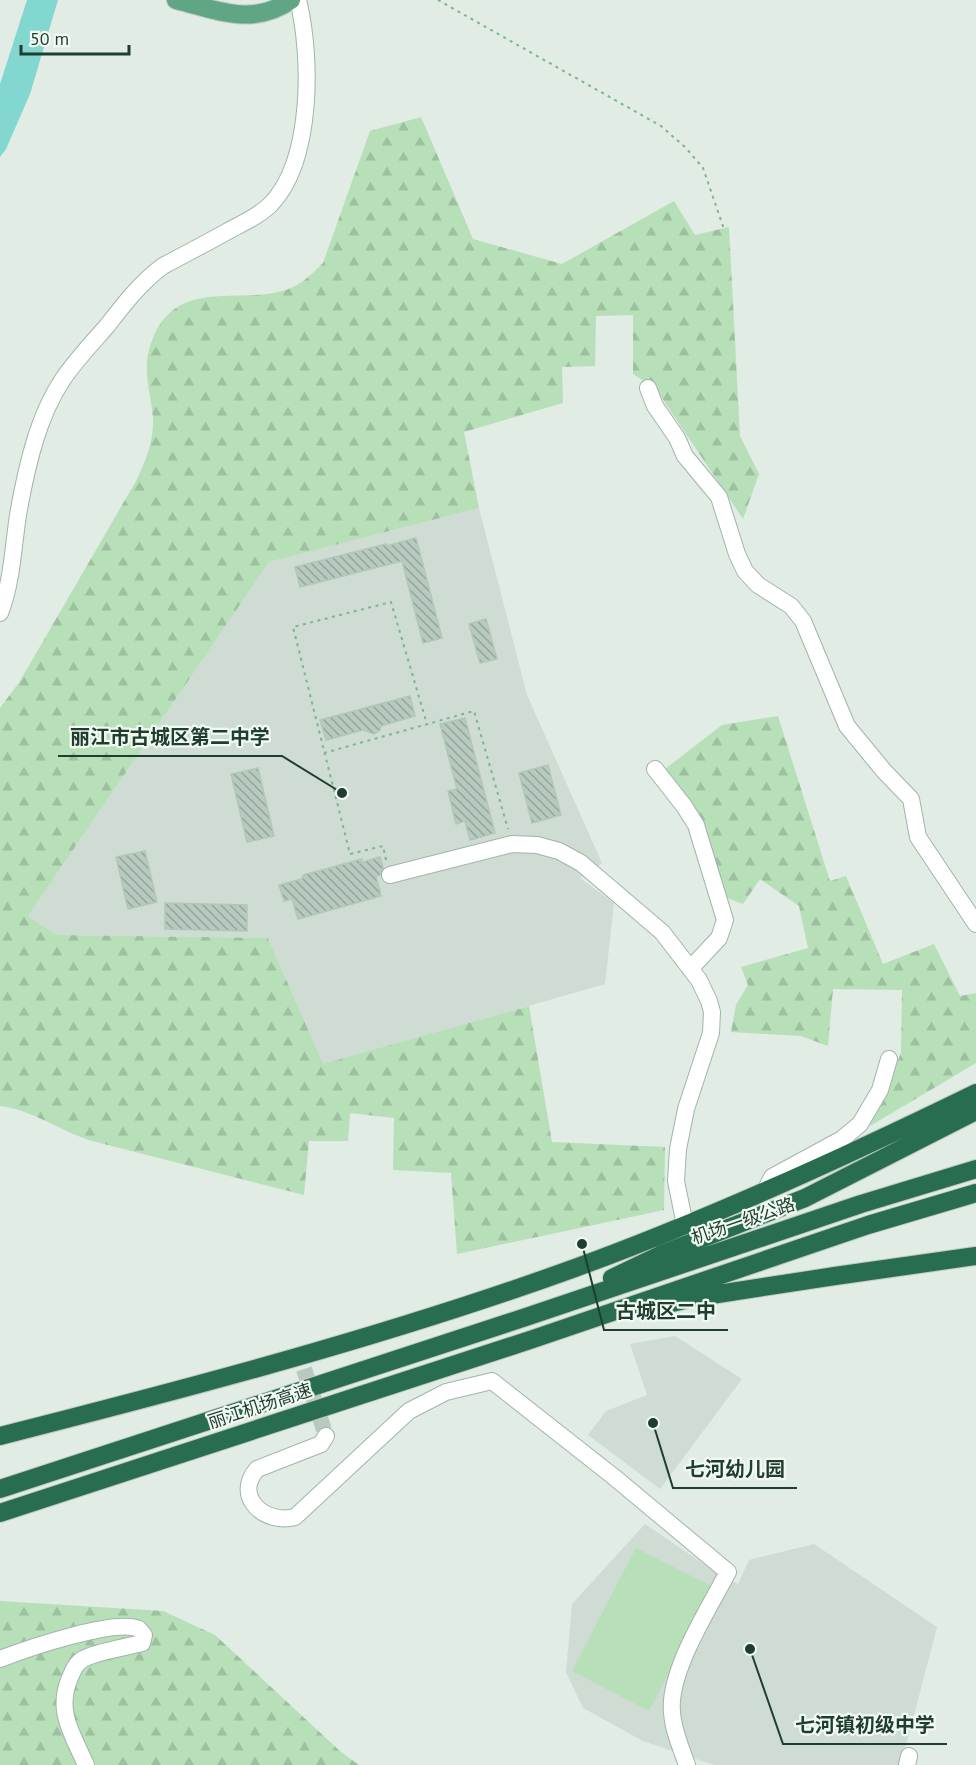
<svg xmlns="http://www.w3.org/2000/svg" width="976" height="1765" viewBox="0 0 976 1765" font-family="'PT Sans','Noto Sans SC',sans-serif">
<defs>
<pattern id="forest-firs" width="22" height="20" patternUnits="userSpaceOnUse" patternTransform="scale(1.5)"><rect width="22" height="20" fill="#b7e0b8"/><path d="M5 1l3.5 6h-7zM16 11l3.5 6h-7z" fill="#9dc19e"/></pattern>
<pattern id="building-back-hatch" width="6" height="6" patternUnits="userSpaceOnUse" patternTransform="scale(1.5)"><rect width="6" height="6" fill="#b8cabf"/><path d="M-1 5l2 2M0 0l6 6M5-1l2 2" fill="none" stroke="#95a59c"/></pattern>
</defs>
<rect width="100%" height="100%" fill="#e0ece4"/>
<path fill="#cedcd3" d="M479,508L527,695L602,863L580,878L614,903L605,984L323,1065L268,938L57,935L28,916L269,562Z
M675,1336L742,1379L660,1489L588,1435L606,1411L647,1395L630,1344Z
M645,1524L717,1573L738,1584L749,1560L814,1544L937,1627L901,1765H714L643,1741L583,1708L566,1672L572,1604Z"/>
<path fill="url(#forest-firs)" d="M421,117L473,239L562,264L674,201L695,235L729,227L740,436L759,474L743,519L656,389L633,374V315L596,316L595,366L562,367L563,403L464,432L479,508L269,562L28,916L57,935L268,938L323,1064L529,1006L552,1142L665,1147L664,1210L457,1254L451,1173L393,1170L394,1118L350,1113L348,1141H309L304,1195L92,1141C60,1131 33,1110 0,1106V708L20,681L136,481C145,462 154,441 153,419C151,388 140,370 153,338C178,277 239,305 286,290C301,285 312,274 323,263L370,131Z
M778,716L830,881L846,876L883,964L934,944L960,996L976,993V1063L870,1126L901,1053L902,990L833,989L828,1046L801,1036L731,1032L736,1005L748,985L741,967L808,948L799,906L760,879L743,904L727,898L665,769L722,725Z
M0,1601L163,1611L215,1635L341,1752L359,1765H0Z"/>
<path fill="#b7e0b8" d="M636,1548L713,1587L649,1711L572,1671Z"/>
<path fill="#82d7d1" d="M27,0H58L30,94L6,149L0,157V84Z"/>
<path fill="url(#building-back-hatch)" stroke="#b2c7b9" stroke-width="1.5" d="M416,538L442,638L423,643L402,561L300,587L295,567L386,544V546Z
M486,619L497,659L480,663L469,624Z
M410,696L415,716L381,726L380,730L374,734L363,730L326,740L320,720Z
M465,718L495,833L470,840L465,821L456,824L448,791L457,789L440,724Z
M548,765L561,815L532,823L519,773Z
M258,768L274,836L247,842L231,774Z
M145,851L157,902L128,909L116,857Z
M380,857L383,868L380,875L376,876L381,896L298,919L292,899L284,901L279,885L302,879L303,875L362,859L360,863Z
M165,903L247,905V931L165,929Z"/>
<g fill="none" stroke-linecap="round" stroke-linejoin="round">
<path stroke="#b9c9c0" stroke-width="16" stroke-dasharray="16 8" stroke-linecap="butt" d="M304,1369L326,1436"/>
<defs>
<path id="minor" d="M648,388L655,406L677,438L685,456L719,497L737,554L745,571L758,585L791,606L803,621L847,726L884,771L911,799L918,837L976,924
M0,613C13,579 13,544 19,509C27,466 38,416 63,379C76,360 92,343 107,326C124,304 141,282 163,266C185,254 207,243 228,231C243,223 259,216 271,204C313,160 312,56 298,0
M655,769L684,806L696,825L725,920L719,938L690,969
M390,875L512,844L537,845L559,851L581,863L662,932L699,980L709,1001L712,1012L711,1033L686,1109L678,1149L676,1181L685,1225
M765,1191L772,1177L842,1139L860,1124L880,1090L889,1059
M326,1436L321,1444L257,1469C233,1497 265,1525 295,1517L409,1411L446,1392L492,1381L614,1477L728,1572C709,1608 668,1672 672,1712C673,1730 681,1748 687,1765
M0,1659C26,1649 116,1618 139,1629L144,1635L142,1643C127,1647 95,1652 83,1659C78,1662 74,1668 72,1673C54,1709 72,1733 86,1765
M907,1765L909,1756"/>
<path id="major" d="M176,0C217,10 253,27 291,0"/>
<path id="highway" d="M612,1278L660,1255L805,1198L976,1111
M668,1304L692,1298L835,1276L976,1256
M0,1436C193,1387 387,1336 575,1268C712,1218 845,1157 976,1093
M0,1489L526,1317L861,1204L976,1169
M0,1513L533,1339L868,1225L976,1193"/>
</defs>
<use href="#minor" stroke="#a2b4aa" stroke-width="18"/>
<use href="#major" stroke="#c0c9c5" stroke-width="20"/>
<use href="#highway" stroke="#c0c9c5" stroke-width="20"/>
<path stroke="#7db396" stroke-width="2" stroke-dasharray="3 4.5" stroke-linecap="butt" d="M438,0L661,126L686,148L703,168L724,229
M324,753L474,711L508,829
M386,860L383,846L350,854L293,627L391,602L427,724"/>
<use href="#minor" stroke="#fff" stroke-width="16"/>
<use href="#major" stroke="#60a684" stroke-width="18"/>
<use href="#highway" stroke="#286d4f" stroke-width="18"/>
</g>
<g text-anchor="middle" stroke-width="4.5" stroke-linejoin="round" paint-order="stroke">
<g font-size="18" fill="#1f3e2f" stroke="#f1f9f3">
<text transform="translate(743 1221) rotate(-19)" y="6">机场一级公路</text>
<text transform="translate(260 1406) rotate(-18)" y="6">丽江机场高速</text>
</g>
</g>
<path fill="none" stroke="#1f3e2f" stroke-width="2" d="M342 793L282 756H58M582 1244L604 1330H728M653 1423L673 1488H797M750 1649L783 1744H947"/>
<g fill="#1f3e2f" stroke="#f1f9f3" stroke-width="2">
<circle cx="342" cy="793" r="6"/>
<circle cx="582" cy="1244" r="6"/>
<circle cx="653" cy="1423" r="6"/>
<circle cx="750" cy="1649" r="6"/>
</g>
<g font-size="20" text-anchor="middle" font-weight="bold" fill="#1f3e2f" stroke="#f1f9f3" stroke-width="4.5" stroke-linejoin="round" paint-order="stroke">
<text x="170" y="744">丽江市古城区第二中学</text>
<text x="666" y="1318">古城区二中</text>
<text x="735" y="1476">七河幼儿园</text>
<text x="865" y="1732">七河镇初级中学</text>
</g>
<path d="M21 45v9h108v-9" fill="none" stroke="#1f3e2f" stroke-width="3"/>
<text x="30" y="45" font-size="18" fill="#1f3e2f" stroke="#f1f9f3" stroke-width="4.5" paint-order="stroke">50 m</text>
</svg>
